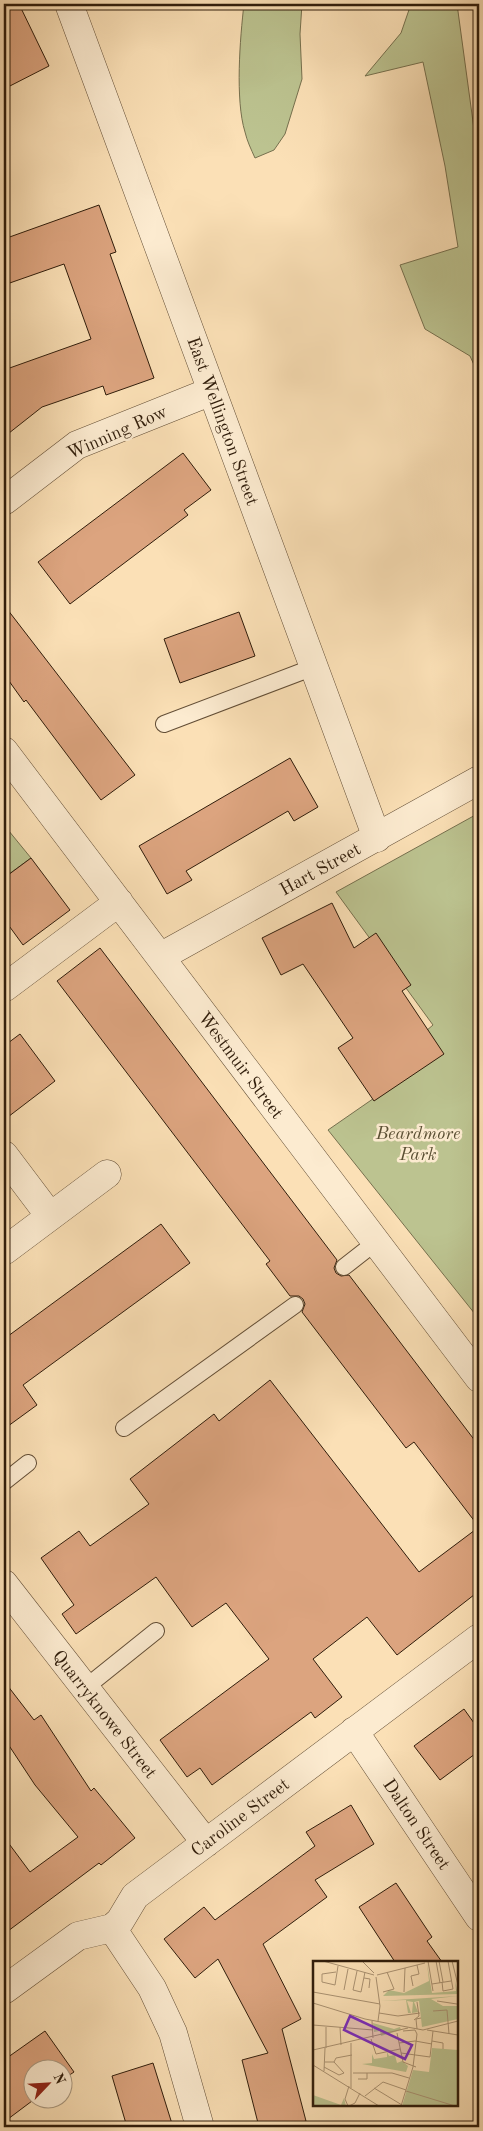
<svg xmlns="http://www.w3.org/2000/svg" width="483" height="2131" viewBox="0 0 483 2131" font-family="'Old Standard TT',serif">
<rect width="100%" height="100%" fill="#fbe0b6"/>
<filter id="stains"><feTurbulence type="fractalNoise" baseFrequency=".004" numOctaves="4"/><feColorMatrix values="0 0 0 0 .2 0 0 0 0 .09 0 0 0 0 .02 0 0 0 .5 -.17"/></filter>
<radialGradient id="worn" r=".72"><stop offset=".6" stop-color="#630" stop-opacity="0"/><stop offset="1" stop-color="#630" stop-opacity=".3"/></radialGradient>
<path fill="#bcc390" stroke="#76704e" d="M244,4H302L300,34L302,79L285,134L274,150L255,158C251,149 247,141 245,132C235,100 240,38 244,4Z
M411,4H457L479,166V376L470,356L425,329L400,265L458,247L445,166L423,62L365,76L401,33Z
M479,813V1319L328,1130L432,1058L426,1031L433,1025L336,892Z
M4,825L31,858L9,874L12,879L4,885Z"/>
<path fill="#dca47f" stroke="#301d0b" d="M4,4H19L49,66L4,89Z
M99,205L116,252L110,254L154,378L106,395L103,386L42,407L4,437V370L91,339L64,264L4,285V239Z
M183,453L211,490L184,510L188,515L70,604L38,562Z
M4,605L135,775L101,800L26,700L24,702L4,674Z
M239,612L255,656L180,683L164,639Z
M290,758L318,807L294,821L288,811L186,871L192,880L167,894L139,846Z
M31,858L70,910L23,945L4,919V878Z
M332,903L354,948L376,933L411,985L402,991L444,1054L374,1101L338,1048L353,1038L303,964L281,975L262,938Z
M100,948L337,1260L334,1268L336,1273L341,1276L349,1275L479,1446V1591L397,1655L367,1617L313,1659L342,1697L315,1718L311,1712L212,1785L200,1768L187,1777L160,1740L269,1659L226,1603L192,1627L156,1577L76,1634L62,1614L74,1605L41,1558L79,1531L90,1546L149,1504L130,1479L214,1414L219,1421L270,1380L419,1572L479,1527L414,1442L406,1448L302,1312L305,1304L303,1299L299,1296H290L266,1264L270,1261L57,981Z
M20,1034L55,1081L4,1120V1046Z
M161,1224L190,1263L23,1385L37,1405L4,1429V1339Z
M4,1681L34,1720L41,1715L91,1791L94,1788L135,1838L101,1865L99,1863L4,1934V1837L30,1872L78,1837L35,1785L4,1738Z
M464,1709L479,1730V1751L440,1780L414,1746Z
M351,1805L374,1844L315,1880L327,1897L263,1944L301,2019L282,2029L306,2121L283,2127H259L242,2060L268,2053L218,1959L195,1978L164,1939L204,1907L215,1920L315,1846L306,1832Z
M396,1883L432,1937L427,1941L442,1962H395L359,1907Z
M45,2031L74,2072L62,2080V2068H32V2098H36L4,2122V2060Z
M153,2063L173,2127H127L112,2076Z"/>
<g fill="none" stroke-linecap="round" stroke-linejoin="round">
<defs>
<path id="service" d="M164,724L314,667
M344,1267L376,1242
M124,1428L295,1305
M4,1482L28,1463
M85,1688L156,1631"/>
<path id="minor" d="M69,4L377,838
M4,501L77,445L212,391
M4,751L479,1378
M160,957L479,780
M4,988L119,902
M4,1155L50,1216
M4,1251L107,1174
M4,1584L206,1843
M354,1731L479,1917
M112,1928L152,1988L173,2033L200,2127
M4,1990L78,1936L112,1928L120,1921L135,1896L479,1638"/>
</defs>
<use href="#service" stroke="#634e36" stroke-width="18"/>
<use href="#minor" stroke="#634e36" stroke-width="29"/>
<use href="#service" stroke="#fcebd0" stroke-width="16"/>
<use href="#minor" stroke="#fcebd0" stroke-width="28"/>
</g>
<g text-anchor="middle" stroke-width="5" stroke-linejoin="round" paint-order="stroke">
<g font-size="18" fill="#301d0b" stroke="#fcebd0">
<text transform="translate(223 421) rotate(70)" y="6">East Wellington Street</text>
<text transform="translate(117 432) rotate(-24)" y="6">Winning Row</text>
<text transform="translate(320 869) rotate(-29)" y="6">Hart Street</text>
<text transform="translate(241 1065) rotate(53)" y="6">Westmuir Street</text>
<text transform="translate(105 1714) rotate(52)" y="6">Quarryknowe Street</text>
<text transform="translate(240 1817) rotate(-37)" y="6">Caroline Street</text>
<text transform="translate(417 1824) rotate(56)" y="6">Dalton Street</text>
</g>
<g font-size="18" font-style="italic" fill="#5a4f33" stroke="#fcebd0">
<text x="418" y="1139">Beardmore<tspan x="418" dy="21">Park</tspan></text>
</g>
</g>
<g transform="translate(313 1961)">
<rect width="145" height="145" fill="#fbe0b6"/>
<path d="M114,2L119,32L143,30L142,20L145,33L70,35L76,29L91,32L116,20ZM145,35L118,38L130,45H145V58L109,66L106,40L101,41L105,51L99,52L100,41L94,40L98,52H95L93,39L67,40ZM60,62L81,68L87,66L88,69L68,75L67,70L61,71ZM119,87L145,89V145H89L100,109L116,111ZM74,91L76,95L82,94L84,102L89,100L95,105L93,111L49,103L59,102V93L61,98L74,96ZM0,134L28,144L31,137L33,145L0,144Z" fill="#bcc390"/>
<path fill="none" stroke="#aa9272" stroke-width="1" d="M10,0L61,14M49,0L61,12M115,0L120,30M123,0L127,22M126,0L130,21M139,0L145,24M44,10L40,29L48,31L52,11M23,11L9,13V21L22,24L25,5M64,14L112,2M63,16L67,45L65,60M51,17L57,18L56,27M129,21L130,30L140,28L135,0M119,23L138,20M100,25L98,15L106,13L104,4M31,29L35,8M0,31L67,43M70,31L81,28L74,11M91,31L92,7M124,40L144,43M0,42L52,58L110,69L145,60M120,50L134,49L136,73M66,52L85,55L107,52M101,59L106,55L104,41M59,60L60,77M0,64L60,69M13,66V87M27,66L28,84M104,68L103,58L108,57M114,69L145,74M84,72L90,101L103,106M58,78L63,93L87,88M119,80L130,82V88M38,82V127M86,82L102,80L119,83M0,89L95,67M88,92L117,96L120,70M12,101H21L31,112M21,101L23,97L39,94M0,104L66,145M11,106L26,114L31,112M11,110L12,87M40,112H79L96,117M45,118H54V112M61,127L89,144M93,130L142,145M52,135L70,121L93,129M35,145L32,138L36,125M36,145L42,142L47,132M88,145L100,106L104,73L102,69L90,70"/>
<path fill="#7b2cbf" fill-opacity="0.15" stroke="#7b2cbf" stroke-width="2.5" d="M37,55L99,84L92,98L31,69Z"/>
<rect width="145" height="145" fill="none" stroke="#301d0b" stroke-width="2.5"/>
</g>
<rect width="483" height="2131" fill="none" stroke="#fbe0b6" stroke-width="20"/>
<rect x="5" y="5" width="473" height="2121" fill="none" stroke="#301d0b" stroke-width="2.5"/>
<rect x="10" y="10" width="463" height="2111" fill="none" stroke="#301d0b"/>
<g transform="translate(48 2084) rotate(65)"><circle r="24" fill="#fcebd0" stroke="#aa9981"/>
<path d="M0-4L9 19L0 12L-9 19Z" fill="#8f2418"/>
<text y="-8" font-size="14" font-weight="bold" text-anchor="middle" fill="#301d0b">N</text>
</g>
<rect width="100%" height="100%" filter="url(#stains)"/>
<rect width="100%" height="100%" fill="url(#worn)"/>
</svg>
